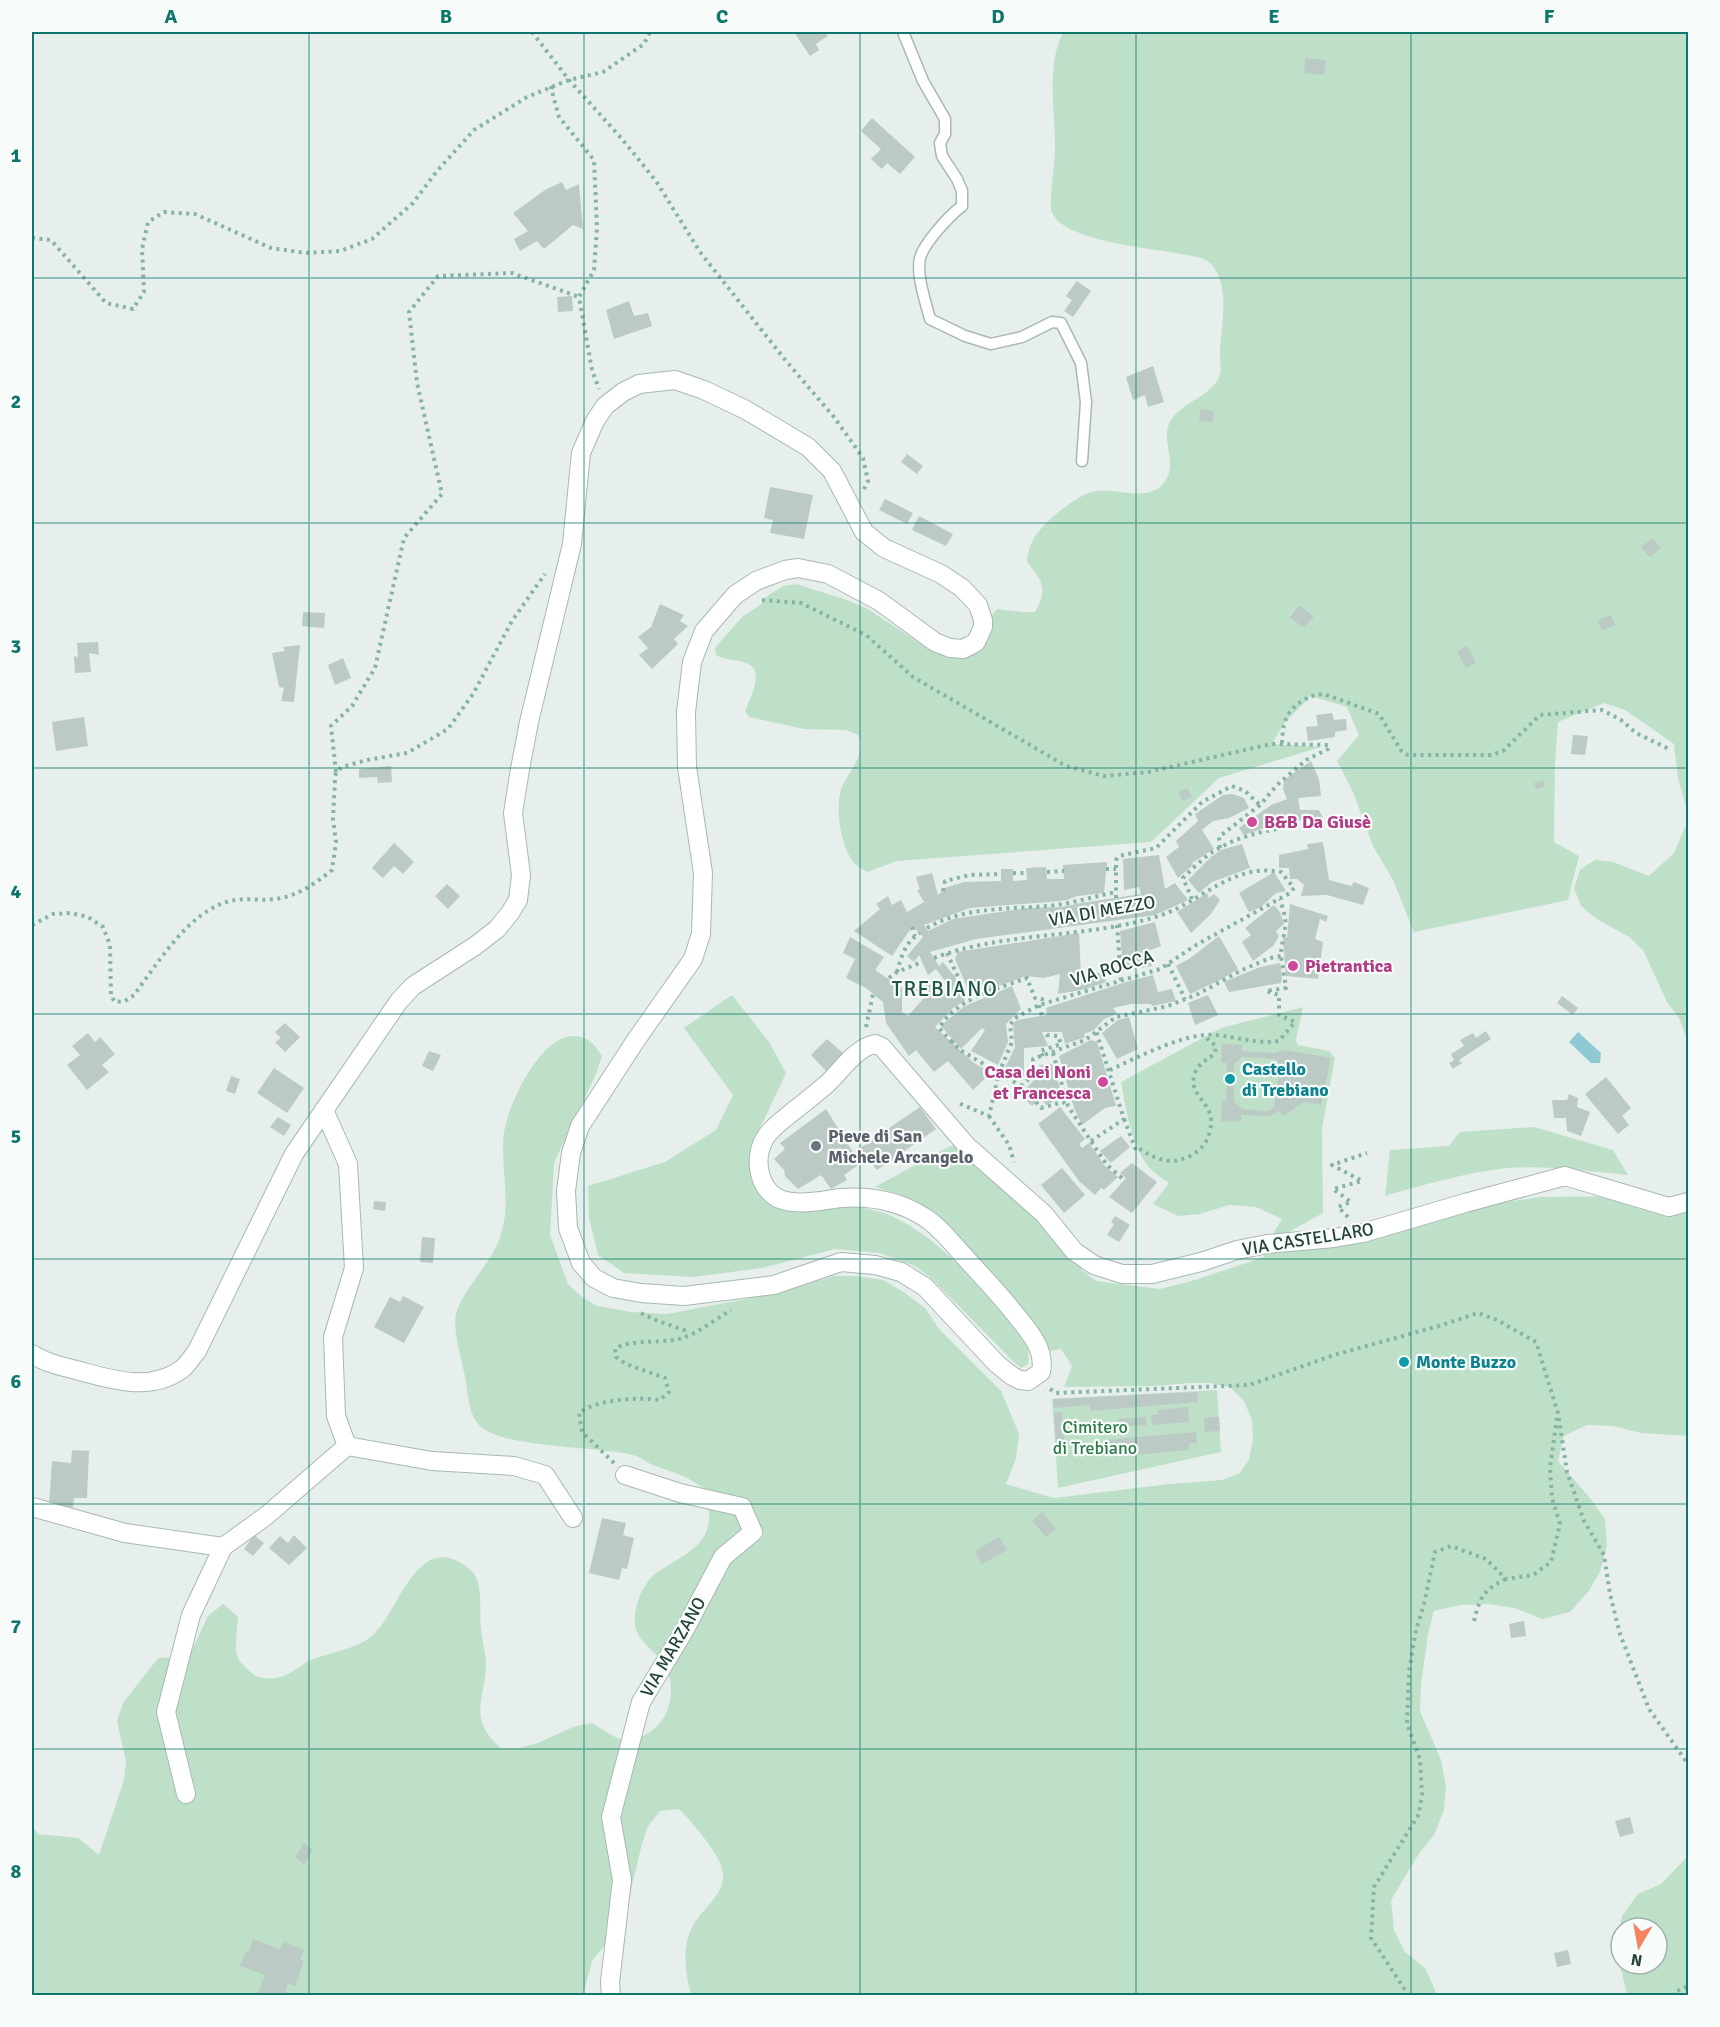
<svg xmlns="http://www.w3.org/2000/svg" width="1720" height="2027" viewBox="0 0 1720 2027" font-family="Signika,sans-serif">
<rect width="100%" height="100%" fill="#e6efeb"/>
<path fill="#bfe0c8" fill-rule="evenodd" d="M1063,32H1688V814L1678,778L1674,744L1625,710L1604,703L1558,722L1555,764L1554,842L1579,856L1568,900L1414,932L1393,880L1373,846L1353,792L1337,761L1359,735L1347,707L1311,696L1285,722L1272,744L1321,747L1219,778L1151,842L897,861L867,872C864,870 858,867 855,864C841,849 834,806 842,787C849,770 867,755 858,735L846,730L804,729L763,720L749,717L745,711C750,699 765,671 748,664C737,659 726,661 716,655L715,648L742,617L760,605L766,597L783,586L796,584L847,600L866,608L924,646L960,656L997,609L1022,612H1035C1048,589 1043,581 1027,562C1028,554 1029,547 1033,540C1041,524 1078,493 1096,491C1117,488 1145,502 1162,485C1180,466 1161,444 1169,424C1177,406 1200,400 1213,386C1225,374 1219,363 1220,348C1222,322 1230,285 1211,264C1205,257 1191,256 1182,254C1148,248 1086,243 1059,222C1056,219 1053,214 1051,211C1050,189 1055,168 1055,146C1055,107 1046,68 1063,32ZM1299,605L1313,615L1304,628L1289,616Z
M1688,820V1042L1679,1018L1667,1002L1643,950L1629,937L1597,919L1581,906L1574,888L1580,870L1595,860L1613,862L1649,876L1674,853Z
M732,995L769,1042L786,1073C779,1088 772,1103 765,1118C751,1146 739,1165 764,1192C777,1206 783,1210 802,1212C819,1213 836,1206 852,1207C863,1207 878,1211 887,1214C930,1232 961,1267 992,1300C1008,1318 1033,1338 1028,1364L1021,1368L1014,1362L931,1278L915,1266L879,1253L835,1249L762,1268L693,1277L624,1273L598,1255L589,1218L588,1186L665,1162L716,1130L733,1095L684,1028Z
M1303,1007L1296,1040L1298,1045L1329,1051L1335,1058L1322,1128L1323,1213L1269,1243L1346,1227L1539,1197L1634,1196L1688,1207V1436L1641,1433L1613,1426L1587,1425L1564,1436L1558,1461L1590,1498L1605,1519L1607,1546L1600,1572L1588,1592L1570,1612L1542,1619L1515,1608L1489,1604L1460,1605L1434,1611L1428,1634L1421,1685L1420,1711L1441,1760L1446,1786L1444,1810L1434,1835L1418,1855L1391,1900L1394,1930L1405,1952L1425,1968L1435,1990V1995H691C685,1972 681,1946 694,1924C703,1908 725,1894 723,1873C721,1855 691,1821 679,1809L660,1811L648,1826L642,1844L625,1914L617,1930L592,1961L583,1995H32V1826L38,1834L78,1838L99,1855L124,1780L126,1761L117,1721L123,1703L158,1658L176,1657L192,1650L208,1616L223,1604L238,1617C237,1627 236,1638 236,1649C235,1659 246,1668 253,1674C259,1678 267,1679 275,1678C287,1677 297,1668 307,1662C327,1652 358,1650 374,1634C399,1610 416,1536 461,1563C465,1565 473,1571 475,1575C483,1590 479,1612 481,1629C482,1641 486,1652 486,1665C485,1700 467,1719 501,1748H520L538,1743L573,1727L592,1723C599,1727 616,1739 624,1740C627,1741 630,1739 633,1739C663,1733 676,1703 669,1676C664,1655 646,1650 637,1632C633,1623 635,1610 638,1601C641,1592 647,1580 655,1574C672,1561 703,1550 708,1526C711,1514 708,1502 706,1490C688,1476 674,1473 653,1465C646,1462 640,1457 633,1455C599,1446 499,1448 479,1425C468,1413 468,1392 465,1377C462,1360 451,1327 457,1310C468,1282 497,1258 503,1227C510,1196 500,1164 504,1132C509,1101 550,1012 591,1042C595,1045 599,1052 602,1056L596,1074L554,1163L550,1235L568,1284L582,1297L597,1306L631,1312L667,1314L782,1292L833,1276H855L883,1280L905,1293L925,1308L940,1330L1001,1391L1019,1434L1016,1459L1006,1484L1054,1498L1169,1484L1222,1480L1240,1473L1249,1459L1253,1439L1252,1420L1244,1401L1230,1387L1210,1383H1191L1154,1386L1064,1387L1072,1366L1061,1349L1050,1351C1032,1314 1003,1286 976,1257C961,1241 947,1223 930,1210C917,1199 892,1192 875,1187L950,1146H967L1074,1251L1081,1269L1096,1281L1160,1289L1195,1280L1264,1257L1267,1244L1282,1219L1256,1207L1229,1205L1200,1214L1178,1216L1153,1204L1169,1183C1162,1178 1152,1172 1147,1165C1131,1141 1126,1110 1121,1082L1221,1028Z
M1534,1127L1613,1150L1628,1175C1588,1171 1548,1165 1507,1168C1468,1172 1423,1185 1385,1196L1390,1150L1449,1146L1460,1132Z
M1217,1390L1221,1452L1058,1488L1052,1399Z
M1688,1856V1995H1627L1615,1943L1622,1916L1638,1894L1661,1884ZM1621,1928H1657V1964H1621Z"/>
<path fill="#8ec9d4" d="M1578,1032L1601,1053L1600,1063H1591L1569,1042Z"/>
<path fill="#bbcac4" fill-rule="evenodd" d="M794,32H825L828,36L816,44L819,50L810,56Z
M1305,58L1326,60L1324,75L1304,73Z
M872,118L915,157L900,174L887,163L882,169L871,159L881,149L861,131Z
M562,182L566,190L579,184L583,229L573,225L544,249L537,241L520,251L514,239L528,231L513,213L545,190Z
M1077,281L1091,291L1073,317L1064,311L1072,300L1066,296Z
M572,296L573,311L558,312L557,297Z
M629,301L634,316L648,313L652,326L614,339L606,310Z
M1153,366L1164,402L1148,407L1145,395L1133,400L1126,377Z
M1200,409L1214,411L1212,422L1199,421Z
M907,454L923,466L917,474L901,462Z
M770,487L813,495L804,539L770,533L773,520L764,518Z
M885,499L913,513L907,524L879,510Z
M919,516L953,534L946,546L912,530Z
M1653,538L1661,548L1650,557L1641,547Z
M660,604L684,615L680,621L688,626L674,639L678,644L652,669L639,655L648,648L638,637L651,627Z
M1299,605L1314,616L1304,628L1289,617Z
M303,612L325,613L324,628L302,626Z
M1611,615L1615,625L1602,631L1598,620Z
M98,642L99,655L89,653L91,672L75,673L74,656L78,657L77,643Z
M300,645L294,702L281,701L284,688L279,687L272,653L285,651L283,647Z
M1467,646L1476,663L1466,668L1457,652Z
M343,658L351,678L335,685L328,665Z
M1332,713L1334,720L1346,719L1347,730L1335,732V737L1308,741L1306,727L1318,726L1316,715Z
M84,717L88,746L56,751L52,722Z
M1573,735L1588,736L1585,755L1571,754Z
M1311,761L1319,779L1321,796L1298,798L1300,810H1319L1323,818L1282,822L1244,835L1239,828L1271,805L1287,799L1283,789L1284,780Z
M391,766L392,782L378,783L377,777L359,778V769Z
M1543,780L1545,787L1536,789L1534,783Z
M1187,788L1192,796L1183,801L1178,792Z
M1233,794L1244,798L1249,808L1229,818L1213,821L1202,830L1214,849L1192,863L1193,865L1178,878L1166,857L1179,847L1176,841L1198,821L1195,814L1223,795Z
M1323,842L1329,880L1351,886L1354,882L1369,888L1363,905L1327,895L1301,896L1304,885L1297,879H1290L1289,868H1279V855L1308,849L1307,844Z
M394,843L414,862L403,874L394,866L383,878L372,868Z
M1242,844L1250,868L1212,882L1199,893L1188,880L1211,857L1221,850Z
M1159,855L1165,889L1175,883L1188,900L1155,915L976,939L930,952L939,966L943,962L955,977L965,1001L953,1008L935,1027L974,1063L991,1073L973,1090L948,1061L934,1072L916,1050L909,1056L886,1023L883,1002L866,988L846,978L855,959L843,953L850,937L884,957L875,970L902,988V1012L908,1016L924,998L915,990L926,979L939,994L949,986L936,969L928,975L919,955L914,962L907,956L923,937L920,933L912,927L892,956L854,931L880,909L876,904L888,896L892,905L901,900L907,912L924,902L917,890L920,889L916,877L932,873L938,895L945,888L964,882L1001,881V869H1013V881L1027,880L1026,868L1046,867L1047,879H1064L1063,865L1107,862L1104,893L1077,896L1067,900L1049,902L970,908L924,925L928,931L953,919L1027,908L1062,907L1081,903L1141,894L1139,887L1124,890L1123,859Z
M1274,872L1286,891L1276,893L1261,907L1249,912L1239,893Z
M447,884L460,896L448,909L435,896Z
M1207,893L1209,898L1214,894L1220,900L1211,914L1191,933L1177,912Z
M1290,904L1328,916L1326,922L1320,919L1315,939L1323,942L1318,979L1286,976L1283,937L1287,938Z
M1274,905L1280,912L1284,924L1276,931L1279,936L1274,945L1253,961L1242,942L1251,935L1245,928Z
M1155,922L1161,946L1150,950L1152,966L1123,971L1120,931Z
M1079,933L1081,976L1103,972L1106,982L1086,989L1058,994L1060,974L1044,978L1026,976L971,996L955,959L958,952Z
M1219,936L1238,969L1222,979L1190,994L1176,966L1189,959Z
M1280,963L1282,977L1281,983L1229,992L1224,982L1260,967Z
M1153,975L1158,992L1172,989L1176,1001L1152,1006L1151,1004H1131L1113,1008L1117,1014L1104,1019L1094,1030L1084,1034L1085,1037L1065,1044L1062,1032H1042L1048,1046L1024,1048V1077L1005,1068L1015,1047L1013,1024L1017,1020L1047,1015L1046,1008L1123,983Z
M1012,986L1021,1009L1006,1024L1008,1042L998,1065L971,1051L985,1030L982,1028L961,1049L941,1026L963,1007Z
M1208,995L1218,1015L1195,1025L1188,1003Z
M1562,996L1578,1008L1573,1015L1557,1003Z
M1129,1017L1138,1049L1117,1059L1102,1033L1118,1020Z
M285,1023L300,1037L285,1052L275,1042L281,1038L275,1032Z
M1486,1031L1491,1039L1459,1060L1462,1063L1453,1069L1449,1063L1454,1060L1451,1054L1464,1046L1460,1040L1473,1033L1476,1038Z
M88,1033L95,1042L100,1037L115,1054L102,1065L109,1072L87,1090L67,1065L80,1055L72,1046Z
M827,1039L843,1053L826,1071L811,1055Z
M1091,1040L1097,1042L1116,1106L1105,1108L1082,1125L1074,1108L1059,1056Z
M1222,1044L1242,1045V1051L1275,1053L1285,1050L1331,1058L1321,1105L1304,1102L1283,1116L1279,1111L1269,1116L1241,1115V1122L1221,1121L1222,1100L1226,1101L1227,1063H1221ZM1242,1057L1275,1059L1280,1064L1274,1107L1267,1111L1242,1109L1234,1101V1064Z
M429,1051L441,1055L433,1071L422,1066Z
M1052,1064L1063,1097L1046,1105L1041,1098L1032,1106L1020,1095L1034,1080L1043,1079L1039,1065Z
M274,1068L304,1088L287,1113L257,1093Z
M231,1076L240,1079L235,1094L226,1091Z
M1606,1077L1631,1108L1622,1116L1629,1125L1618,1134L1585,1094Z
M1569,1094L1578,1098L1577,1107L1590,1112L1581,1136L1567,1131L1566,1118H1554L1552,1100H1567Z
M920,1107L936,1129L877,1170L860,1148Z
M1060,1107L1085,1139L1079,1144L1082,1148L1089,1143L1104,1165L1118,1177L1104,1190L1101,1188L1095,1195L1079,1181L1038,1124Z
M826,1109L853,1152L849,1155L857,1166L844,1175L847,1180L831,1189L821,1175L798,1189L785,1176L784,1170L774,1159L785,1149L780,1143Z
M278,1117L291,1125L284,1136L270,1127Z
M1121,1136L1130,1147L1111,1163L1100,1151Z
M1132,1163L1157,1182L1132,1213L1109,1197L1126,1178L1120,1173Z
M1062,1168L1085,1195L1064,1213L1041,1185Z
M374,1201L386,1202L385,1211L373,1209Z
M1115,1216L1130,1225L1119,1242L1107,1235L1114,1224L1111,1222Z
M422,1237L435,1238L433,1263L420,1262Z
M403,1296L424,1307L404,1343L374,1327L390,1297L400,1302Z
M1197,1392L1198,1402L1091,1411L1090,1405L1054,1408L1053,1399Z
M1188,1407L1189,1422L1152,1425L1151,1415H1158V1410Z
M1062,1412L1064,1441L1056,1442L1054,1413Z
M1146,1417L1147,1425L1117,1427V1419Z
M1210,1417H1219L1220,1431L1205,1432L1204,1418Z
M1196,1432L1197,1443H1189V1450L1113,1457V1449L1106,1450L1105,1440Z
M72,1450L89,1451L87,1498H74L73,1507L49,1506L52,1461L71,1463Z
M1042,1512L1056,1529L1046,1537L1032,1521Z
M602,1518L626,1523L623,1535L634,1538L627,1569L622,1568L619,1580L589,1573Z
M254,1535L264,1543L253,1556L244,1549Z
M294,1535L307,1548L289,1565L269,1548L280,1536L288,1543Z
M999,1537L1007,1550L982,1564L975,1551Z
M1524,1621L1526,1636L1511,1638L1509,1624Z
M1630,1817L1634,1833L1620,1837L1615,1821Z
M304,1843L313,1850L304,1864L295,1857Z
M253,1939L280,1949L284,1942L304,1950L300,1960L304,1961L295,1986L288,1983L285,1992L288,1993V1995H257L265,1975L240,1966L246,1951L249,1952Z
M1568,1950L1571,1964L1557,1967L1554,1953Z"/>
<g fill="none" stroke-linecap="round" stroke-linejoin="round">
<defs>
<path id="service" d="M903,32L923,81L945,119V134L940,143L942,156L957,179L962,191V206C949,216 924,243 920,258C916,275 926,303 930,319L965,336L991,344L1022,337L1052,322L1061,323L1081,363L1086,402L1082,461"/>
<path id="minor" d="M324,1110L348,1164L354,1268L333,1337L336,1416L347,1446L432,1461L514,1466L545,1475L573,1518
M32,1507L125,1533L223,1547L266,1516L347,1446
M186,1794L166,1712L191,1615L223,1547
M611,1996L610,1982L622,1880L611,1817L641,1702L684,1631L723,1557L753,1532L742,1507L680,1493L625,1475"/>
<path id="tertiary" d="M32,1354C45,1363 64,1367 80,1371C113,1380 151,1392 182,1369C188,1364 192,1357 197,1351L294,1154L399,1001L413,986L475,946L497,929L510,913L518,900L521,875L513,813L520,769L529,722L572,544L581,453L595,421L605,406L623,392L639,384L675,380L704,390L746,410L808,447L832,471L864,532L884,548L941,574L962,588L978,605L983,620V627L976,642L971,645L963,649L950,648L935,642L879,601L828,574L798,568L785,570L756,581L735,595L704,631L692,662L686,712L687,767L703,873L701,934L693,959L636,1040L580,1126L571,1153L566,1191L568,1228L581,1263L594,1278L613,1288L641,1293L684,1296L774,1285L841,1262L875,1265L901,1272L925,1287L997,1364L1012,1376L1020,1380L1028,1381L1041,1372C1046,1347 1026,1328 1011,1309C996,1290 979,1273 963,1255C951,1242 939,1226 924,1217C899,1201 870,1196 841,1198C823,1200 804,1205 786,1201C759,1195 752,1160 765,1138C772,1127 782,1121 791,1113C803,1104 815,1094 827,1084C841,1071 855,1048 875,1044L882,1047L967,1146L1044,1214L1074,1251L1094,1265L1122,1274H1152L1201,1262L1237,1250L1267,1244L1334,1238L1363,1233L1465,1203L1565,1176L1669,1207L1688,1202"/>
</defs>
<use href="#service" stroke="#a8b8b2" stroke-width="13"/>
<use href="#minor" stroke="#a8b8b2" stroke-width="20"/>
<use href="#tertiary" stroke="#a8b8b2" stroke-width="20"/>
<path stroke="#86b3a5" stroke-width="4" stroke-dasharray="3 4.5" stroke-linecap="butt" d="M532,32L569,80L622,139L656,181L700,252L786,361L834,417L863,458L868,481L863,491
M553,87L551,88L559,117L594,160L597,228L594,270L579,297L592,370L599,389
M32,238L51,240L106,303L133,309L144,292L142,249L148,222L164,212L195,214L271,248L306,253L340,251L372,239L413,203L437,171L474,130L527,97L569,80L603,72L644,44L650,32
M762,600L801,603L866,635L913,677L1066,766L1104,776L1148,772L1271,744L1329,745L1328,749L1306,760L1277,785L1260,805L1219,837L1220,848
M1282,743L1283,729L1287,715L1297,704L1311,696L1324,694L1379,714L1402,752L1408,755H1491L1503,751L1540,715L1602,710L1621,720L1636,733L1669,749
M336,772L331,726L352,706L375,668L404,538L442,494L417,383L409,312L438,276L512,273L579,297
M1106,869H1116
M1047,872L1064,871
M1013,873H1026
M943,891L945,881L970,875L1001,874
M1116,898V860L1119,856L1156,848L1202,802L1232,786L1245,791L1260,805
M1192,899L1183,878C1192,869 1203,858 1214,851C1241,834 1276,828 1307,825
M32,925L53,914L71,913L88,917L103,927L110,945L111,996L115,1002L125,1001L134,995C158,963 189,911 230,901C246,897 265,902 281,898C301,894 317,882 332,870L336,842L333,819L335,779L336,772L342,767L367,760L407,753L448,729L473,694L512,621L545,574
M1117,925L1121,981
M912,927L915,936
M927,928C967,905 1013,910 1057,905C1077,902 1096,896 1116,892
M947,953L969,1001
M934,958C1006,931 1085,939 1159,916C1199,903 1234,862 1281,872L1294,888L1290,893L1196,945L1160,969L1039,1005L1015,1018L1010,1025L1012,1042L999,1073L989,1116L956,1102
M1168,964L1185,999
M897,972C901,957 906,941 920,933
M889,978L897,972L922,962
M1039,1005L1042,1016
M866,1027L873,994
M954,1041L952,1042L960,1050L1026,1089
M952,1042L939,1028C957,998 997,989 1027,978L1035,998L1042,999L1043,1003
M1053,1053L1068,1106L1098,1152L1107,1165L1122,1178
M1043,1056L1040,1051L1061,1044L1058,1036L1047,1035L1046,1032
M1110,1070C1136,1058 1186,1032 1215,1035C1239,1037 1254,1044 1279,1041L1295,1022L1279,1015V995L1266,991L1286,988L1281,956
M1021,1086L1033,1075V1059L1085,1040L1116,1017L1168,1006L1198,994L1242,970L1270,958L1281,956C1281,946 1284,937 1285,928C1287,918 1282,907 1280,899
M1036,1102L1041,1108L1063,1102L1068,1106
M989,1116L1009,1145L1014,1162
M1124,1119L1136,1150L1138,1148C1156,1159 1170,1166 1190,1156C1201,1150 1207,1143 1210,1131C1217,1102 1189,1099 1194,1076C1197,1063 1207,1061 1215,1053L1216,1046L1204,1036
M1091,1141L1124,1119L1096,1031
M1348,1217L1338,1207L1351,1202L1333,1189L1362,1181L1332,1165L1367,1153
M641,1313L653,1319L684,1330L685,1337
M1050,1389L1056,1393L1249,1385L1334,1355L1439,1326L1478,1313L1497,1320L1536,1342L1558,1413L1567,1472L1584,1521L1604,1555L1610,1594L1620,1634L1649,1709L1688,1764
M614,1463L582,1432L579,1413C597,1399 638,1397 660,1400L669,1392L665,1378L626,1364L616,1357L615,1349C630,1338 665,1345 685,1337C701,1331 716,1319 731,1310
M1474,1621C1480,1597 1483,1590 1506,1579
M1409,1996L1371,1938L1374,1887L1419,1814L1422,1794L1420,1759L1407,1724L1409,1671L1416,1630L1424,1604L1435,1552L1451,1546L1486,1559L1506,1579L1533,1575L1551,1562L1560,1524L1552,1498L1550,1468L1557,1418
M1672,1996L1675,1992L1688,1986"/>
<use href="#service" stroke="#fff" stroke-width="10"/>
<use href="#minor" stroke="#fff" stroke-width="18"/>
<use href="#tertiary" stroke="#fff" stroke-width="18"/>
</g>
<path fill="none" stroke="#0f766e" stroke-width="1.5" stroke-opacity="0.55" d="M309,32V1996M584,32V1996M860,32V1996M1136,32V1996M1411,32V1996M32,278H1688M32,523H1688M32,768H1688M32,1014H1688M32,1259H1688M32,1504H1688M32,1749H1688"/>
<g fill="#d1479c" stroke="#f7fbf9" stroke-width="2">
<circle cx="1252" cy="822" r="6"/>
<circle cx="1293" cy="966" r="6"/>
<circle cx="1103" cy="1082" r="6"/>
</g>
<g fill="#0f9aa8" stroke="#f7fbf9" stroke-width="2">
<circle cx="1230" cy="1079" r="6"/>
<circle cx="1404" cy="1362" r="6"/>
</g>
<circle fill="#6b7280" stroke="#f7fbf9" stroke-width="2" cx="816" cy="1146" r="6"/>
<g text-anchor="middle" stroke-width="4.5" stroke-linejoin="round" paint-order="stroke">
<g font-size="18" font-weight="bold" fill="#b23c85" stroke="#f7fbf9" text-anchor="start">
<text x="1264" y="828">B&amp;B Da Giusè</text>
<text x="1305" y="972">Pietrantica</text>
<text x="1091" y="1078" text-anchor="end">Casa dei Noni<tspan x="1091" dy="21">et Francesca</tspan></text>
</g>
<g font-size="18" fill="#24423a" stroke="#f7fbf9">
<text transform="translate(1102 911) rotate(-10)" y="6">VIA DI MEZZO</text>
<text transform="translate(1112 968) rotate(-17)" y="6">VIA ROCCA</text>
<text transform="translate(1308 1239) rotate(-9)" y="6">VIA CASTELLARO</text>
<text transform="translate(673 1647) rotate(-60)" y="6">VIA MARZANO</text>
</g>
<g font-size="18" font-weight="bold" fill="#0d838f" stroke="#f7fbf9" text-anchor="start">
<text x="1242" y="1075">Castello<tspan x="1242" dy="21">di Trebiano</tspan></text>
<text x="1416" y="1368">Monte Buzzo</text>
</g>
<g font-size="18" font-weight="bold" fill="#5b616d" stroke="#f7fbf9" text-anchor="start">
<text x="828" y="1142">Pieve di San<tspan x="828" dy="21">Michele Arcangelo</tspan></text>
</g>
<g font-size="18" fill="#2d7a4b" stroke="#f7fbf9">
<text x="1095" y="1433">Cimitero<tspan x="1095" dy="21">di Trebiano</tspan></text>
</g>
<g font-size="21" letter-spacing="1.5" fill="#1f5548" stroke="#f7fbf9">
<text x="945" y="996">TREBIANO</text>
</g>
</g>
<rect width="1720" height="2027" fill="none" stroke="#f7fbf9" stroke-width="66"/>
<g transform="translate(1639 1946) rotate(190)"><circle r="28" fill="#f7fbf9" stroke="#a3b1ad" stroke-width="1.5"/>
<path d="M0-4.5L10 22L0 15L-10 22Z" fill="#f4845f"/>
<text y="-9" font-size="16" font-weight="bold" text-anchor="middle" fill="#24423a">N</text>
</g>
<rect x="33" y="33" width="1654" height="1961" fill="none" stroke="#0f766e" stroke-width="2"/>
<g font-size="20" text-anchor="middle" font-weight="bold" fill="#0f766e">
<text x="171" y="23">A</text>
<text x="446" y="23">B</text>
<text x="722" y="23">C</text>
<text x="998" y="23">D</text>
<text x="1274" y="23">E</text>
<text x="1549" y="23">F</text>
<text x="16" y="162">1</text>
<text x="16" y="408">2</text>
<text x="16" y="653">3</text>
<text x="16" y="898">4</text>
<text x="16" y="1143">5</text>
<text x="16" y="1388">6</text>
<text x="16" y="1633">7</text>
<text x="16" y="1878">8</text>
</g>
</svg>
